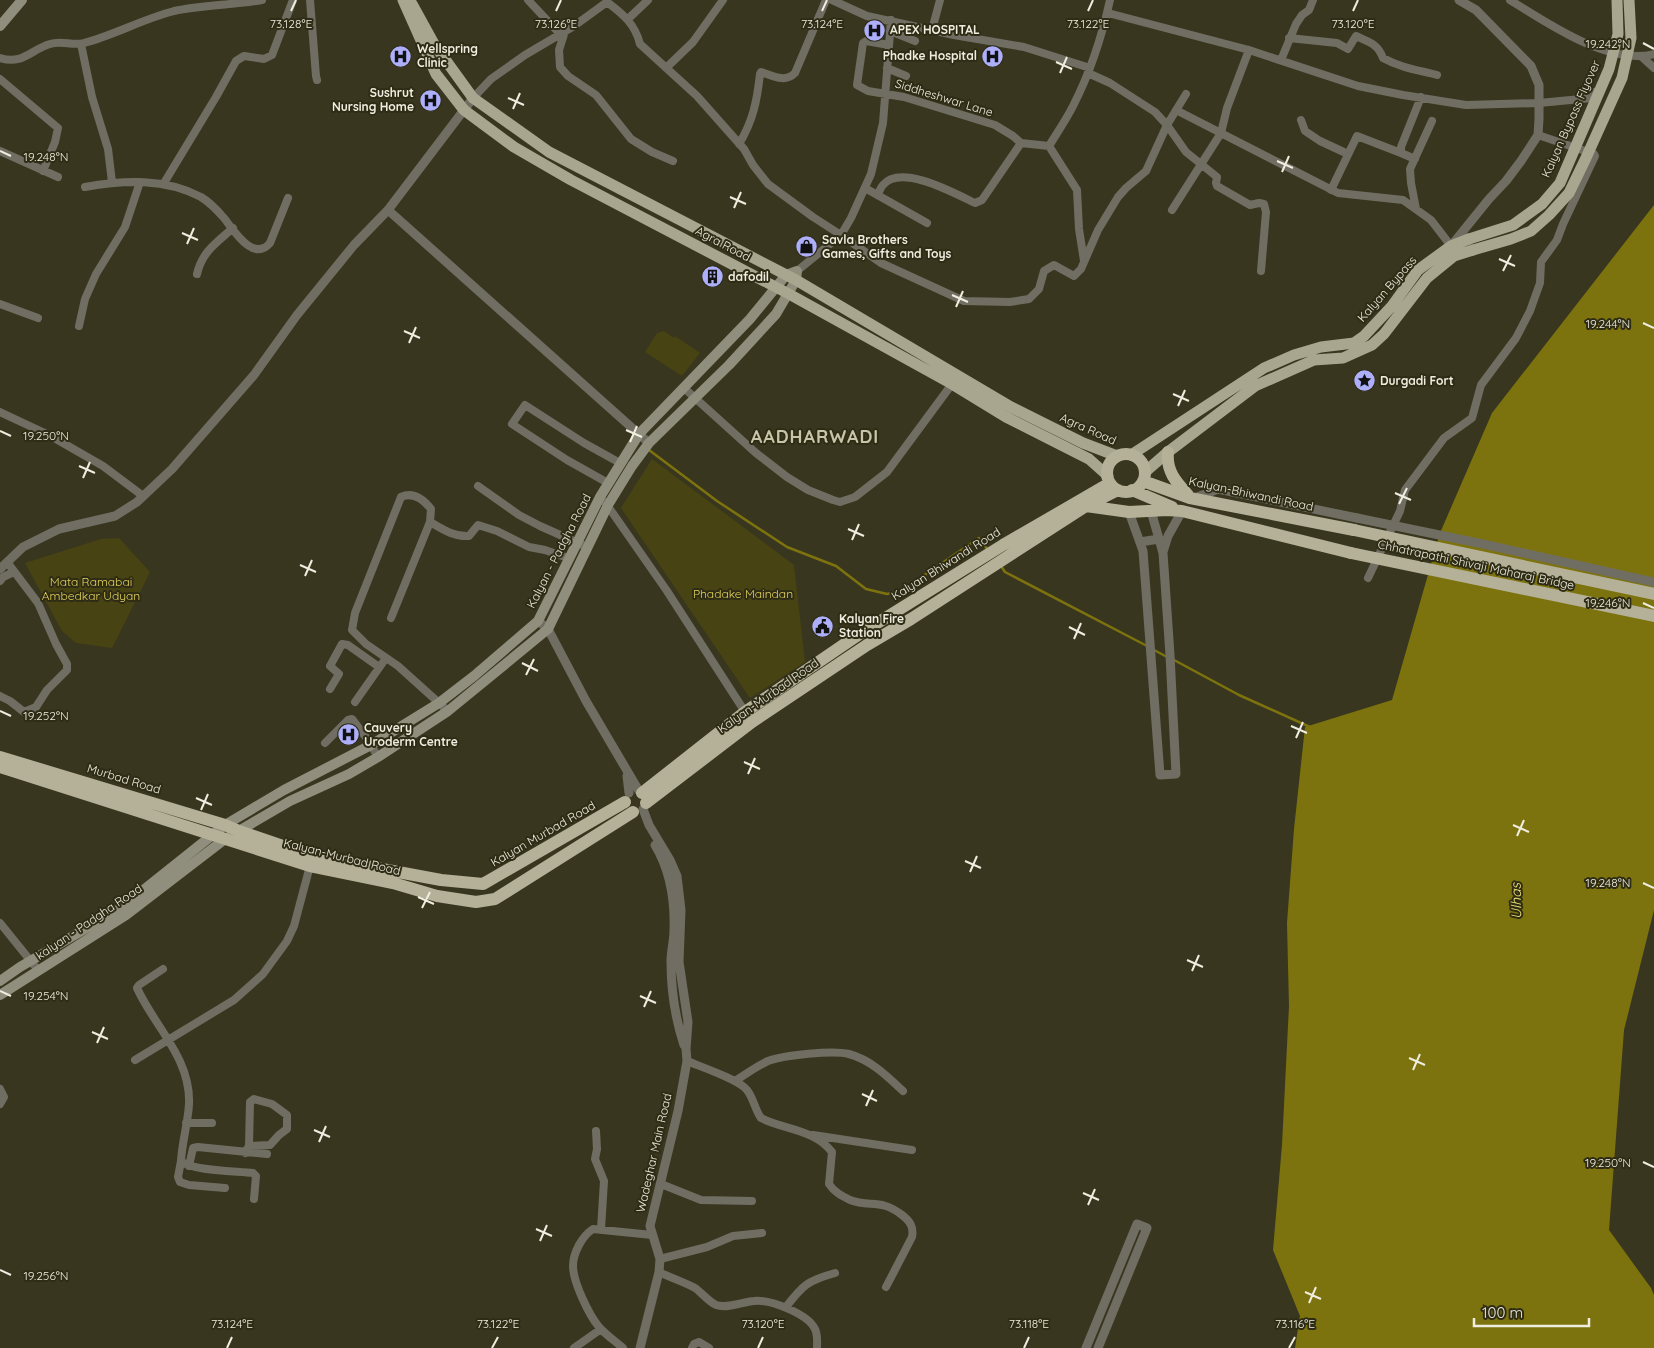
<svg xmlns="http://www.w3.org/2000/svg" width="1654" height="1348" viewBox="0 0 1654 1348" font-family="Quicksand,sans-serif">
<rect width="100%" height="100%" fill="#39361f"/>
<path fill="#484312" d="M664,331L674,338L675,336L700,353L682,376L645,352L657,333Z
M652,459L794,565L805,662L750,698L621,508Z
M119,538L150,572L112,648L76,643L62,631L25,563L101,539Z"/>
<path fill="#7d730e" d="M1654,205V910L1624,1030L1609,1230L1651,1288L1654,1295V1348H1295L1300,1316L1273,1250L1282,1145L1289,1006L1287,923L1294,829L1305,727L1392,700L1440,533L1492,413Z"/>
<g fill="none" stroke-linecap="round" stroke-linejoin="round">
<path stroke="#7d730e" stroke-width="2.5" d="M649,450L717,501L787,547L836,566L866,589L887,594L901,591L979,538L988,550
M1001,566L1005,572L1149,647
M1154,650L1169,658
M1174,660L1239,695L1310,727"/>
<path stroke="#706e63" stroke-width="8" d="M310,0L316,76L317,80
M528,0L560,34
M832,0L867,16L954,35L1024,47L1090,68
M1510,0C1547,23 1609,66 1654,54
M607,2C623,14 635,24 640,44L697,96L744,149L753,165L768,184L813,217L841,235L881,263L964,301L1010,302L1029,299L1039,289L1044,271L1054,265L1074,276L1081,269L1098,230L1118,197L1126,188L1146,171L1167,125L1186,94
M1108,13L1249,50L1358,86L1403,95L1466,105L1539,103L1592,98L1595,92
M628,19L648,0
M932,30L940,0
M565,31L559,50L560,67L568,76L596,95L631,139L652,152L673,161
M890,31L915,41
M1289,38L1337,43L1348,49L1356,36C1369,42 1378,44 1383,58C1401,68 1418,70 1437,75
M81,44L92,97L108,149L112,182
M889,45L866,41L863,43L857,85L868,91L904,97L995,125L1013,136L1021,143L1049,146
M1642,57L1654,68
M0,58C23,65 30,50 50,44C61,40 73,46 84,43C114,35 143,19 174,11C203,5 233,5 262,0
M1281,60L1296,24L1302,15L1309,10L1313,0
M666,68L693,42L723,0
M887,68L906,76
M761,72C773,76 785,83 795,73L826,0
M1088,73L1110,83L1155,112L1167,125L1186,152L1217,177L1216,183L1217,186L1250,205L1259,203L1264,204L1266,212L1261,271
M0,79L58,128L55,142L43,171
M473,98L491,79L525,55L574,26L607,2
M1176,110L1338,193L1403,200L1431,220L1451,246
M1301,120L1305,131L1320,141L1348,154
M739,144C753,121 757,101 760,74
M1049,146C1057,133 1066,120 1073,106C1090,73 1102,36 1110,0
M1049,146L1077,190L1079,229L1084,261
M0,151L58,177
M1415,159L1401,153V147L1421,97
M164,183L216,97L236,61L244,56L264,59L272,55L293,0
M85,187C124,180 165,178 201,197C209,202 218,211 224,218C233,229 253,263 270,243L288,198
M865,188L927,223
M1331,190L1357,136L1401,153
M878,195C879,192 881,187 883,185C901,163 956,194 975,203L982,200L1021,143
M1416,209L1411,183L1410,169L1432,121
M1172,210L1221,133L1227,108L1249,50
M797,271L841,235L851,218L871,174L883,123L891,20
M197,274C202,252 216,243 233,228
M0,304L38,318
M79,326L85,299L96,274L125,227L140,182
M684,388L756,453L787,477L808,490L833,500L840,502L855,497L887,472L952,384
M0,412L49,435L103,466L143,496
M608,483L567,460L512,424L525,405L584,443L620,463
M478,486L519,515L540,526L587,547
M605,502L667,591L747,715
M430,522L431,509C424,500 414,491 401,497L355,613L352,630L366,644L398,666L448,711
M1368,578L1400,511L1405,490L1444,438L1472,418L1481,385L1516,338L1530,311L1540,283L1541,262L1557,240L1563,224L1595,156L1594,154L1538,135
M0,581L3,577L14,572
M391,618L430,522C442,529 454,537 469,536L478,525L497,531L529,547L545,550L568,558
M330,689L339,674L330,666L342,644L348,645L379,667
M0,696L10,701L24,712L36,707L47,690L67,670V664L56,644L38,603L7,562
M355,702L386,658
M325,743L348,720L352,719L368,740L378,757
M0,923L38,970
M163,969L139,985L137,988C154,1026 191,1058 189,1104C188,1123 182,1142 181,1161C191,1171 237,1171 253,1173L256,1176L254,1199
M135,1060L234,1000L263,974L287,941L294,926L311,862
M687,1061C701,1067 738,1079 747,1090C754,1099 755,1110 761,1118C785,1130 814,1129 832,1152L829,1184C834,1192 842,1196 850,1200C870,1208 880,1198 902,1215C910,1221 914,1227 912,1237L886,1287
M735,1081C746,1074 757,1066 768,1061C784,1055 833,1050 849,1054C871,1060 887,1076 903,1091
M0,1089L4,1097L0,1104
M186,1123H212
M596,1131L597,1149L595,1159L604,1181L601,1229
M813,1135L912,1150
M245,1153L249,1146L250,1102L254,1099L272,1104L287,1115V1129L279,1135L270,1145L249,1146
M181,1161L178,1177L180,1182L189,1185L225,1188
M189,1166L193,1148L198,1147L267,1154
M661,1184L701,1200L752,1201
M660,1259L707,1247L733,1236L762,1233
M659,1272C671,1278 684,1282 695,1288C702,1293 708,1301 716,1305C728,1309 742,1302 754,1301C770,1299 808,1314 815,1329C818,1335 817,1342 817,1348
M786,1307C803,1285 807,1281 835,1273
M574,1348L601,1329
M623,1348C615,1341 606,1335 599,1327C589,1315 573,1282 573,1266C573,1253 582,1236 593,1229L652,1235
M692,1348L694,1344L699,1342L709,1348"/>
<path stroke="#706e63" stroke-width="9" d="M388,210L649,443
M1452,248L1451,246L1489,199L1506,181L1521,161L1538,135L1539,119V85L1531,66L1476,10L1459,0
M1195,498L1218,489L1357,518
M1129,512L1143,551L1160,775L1176,774L1170,655L1163,553L1151,511
M1140,542L1159,539
M1163,552L1168,536L1182,511
M0,569L23,547L59,529L115,516L137,502L172,469L254,375L297,315L354,245L388,210L473,98
M538,621L548,629L586,701L639,791
M627,776L629,793
M655,845C670,870 675,901 674,930C674,941 671,951 671,961C671,989 675,1018 684,1045
M640,1348L659,1272L660,1259L650,1226L678,1111L687,1061L686,1049L688,1022L679,962L681,910L677,876L670,860L649,825L643,809
M1086,1348L1137,1224L1147,1228L1098,1348"/>
<path stroke="#908e7c" stroke-width="10" d="M0,26L22,0
M0,981L20,967L121,908L225,825L284,790L371,745L439,703L474,676L538,621L600,497L639,434L750,319L786,275L797,271L796,280L776,314L729,365L649,443L632,466L608,505L548,629L448,711L378,757L349,774L290,801L225,839L126,915L0,995"/>
<path stroke="#a8a68f" stroke-width="11" d="M403,0L436,74L464,110L514,147L571,180L789,294L952,384L1006,417L1089,459L1108,476
M412,4L434,44L473,98L549,152L796,280L1011,407L1083,443L1117,456
M1131,455L1264,368L1294,355L1321,347L1354,343L1364,336L1392,306L1418,270L1451,246L1469,239
M1145,472L1168,452L1255,386L1314,360L1343,358L1372,345L1384,334L1427,278L1454,256L1473,250"/>
<path stroke="#b4b198" stroke-width="12" d="M1168,452C1166,471 1176,482 1188,495
M1107 473a19 19 0 1 1 38 0a19 19 0 1 1-38 0Z
M1143,481L1190,498L1354,530
M1132,490L1172,507
M1086,506L1129,512L1167,510L1182,511L1351,553
M0,757L225,825L239,831L312,856L441,880L483,884L625,802
M0,767L310,866L393,883L437,896L476,902L495,899L633,812
M642,793L745,712L858,635L1003,545L1110,483
M646,803L752,722L867,645L911,619L1086,506L1118,490"/>
<path stroke="#706e63" stroke-width="9" d="M1357,518L1483,544L1654,582"/>
<path stroke="#a8a68f" stroke-width="11" d="M1469,239L1513,225L1542,204L1560,183L1609,69L1618,34L1617,0
M1473,250L1511,239L1531,231L1549,215L1569,193L1585,160L1622,78L1631,38L1629,0"/>
<path stroke="#b4b198" stroke-width="12" d="M1354,530L1654,594
M1351,553L1654,616"/>
</g>
<path fill="none" stroke="#eeeddf" stroke-width="2" d="M291,11L296,0M556,11L561,0M822,11L827,0M1088,11L1093,0M1353,11L1358,0M1643,43L1654,49M1056,62L1072,69M1060,73L1067,57M508,98L524,105M513,109L520,93M0,151L11,156M1277,161L1293,168M1282,172L1289,156M730,197L746,204M734,208L741,192M182,233L198,240M187,244L194,228M1499,259L1515,266M1503,271L1511,255M952,295L968,302M956,307L963,291M1643,323L1654,328M404,331L420,338M409,343L416,327M1173,394L1189,401M1178,406L1185,390M626,430L642,437M0,431L11,436M630,442L637,426M79,466L95,473M83,478L90,462M1395,493L1411,500M1399,504L1407,488M848,529L864,536M852,540L859,524M300,565L316,572M305,576L312,560M1643,603L1654,608M1069,627L1085,635M1074,639L1081,623M522,663L538,671M526,675L534,659M0,711L11,716M1291,726L1307,733M1296,738L1303,722M744,762L760,769M748,774L755,758M196,798L212,805M201,810L208,794M1513,825L1529,832M1517,836L1524,820M965,861L981,868M970,872L977,856M1643,883L1654,888M418,897L434,904M422,908L430,892M1187,960L1203,967M1192,971L1199,955M0,991L11,996M640,996L656,1003M644,1007L651,991M92,1032L108,1039M97,1043L104,1027M1409,1058L1425,1065M1413,1070L1420,1054M862,1094L877,1101M866,1106L873,1090M314,1130L330,1137M319,1142L326,1126M1643,1162L1654,1167M1083,1193L1099,1200M1088,1205L1095,1189M536,1229L552,1236M540,1241L547,1225M0,1270L11,1275M1305,1292L1321,1299M1309,1303L1316,1287M227,1348L232,1337M492,1348L498,1337M758,1348L763,1337M1024,1348L1029,1337M1289,1348L1295,1337"/>
<defs>
<symbol id="hospital-disc" viewBox="-11 -11 22 22"><circle r="9.5" fill="#adaffb" stroke="#2f2c15"/><path d="M-5-5h3v3.5h4V-5h3V5h-3V1.5h-4V5h-3Z" fill="#111"/></symbol>
<symbol id="shop-disc" viewBox="-11 -11 22 22"><circle r="9.5" fill="#adaffb" stroke="#2f2c15"/><path d="M-5-2.5h2.3a2.7 3.5 0 0 1 5.4 0H5L5.5 6h-11ZM-1.5-2.5h3a1.5 2.3 0 0 0-3 0Z" fill="#111"/></symbol>
<symbol id="building-disc" viewBox="-11 -11 22 22"><circle r="9.5" fill="#adaffb" stroke="#2f2c15"/><path d="M-4-6H4V6H1V3H-1V6H-4ZM-2.5-4.3h1.7v1.8h-1.7ZM.8-4.3h1.7v1.8H.8ZM-2.5-1h1.7V.8h-1.7ZM.8-1h1.7V.8H.8Z" fill="#111"/></symbol>
<symbol id="sight-disc" viewBox="-11 -11 22 22"><circle r="9.5" fill="#adaffb" stroke="#2f2c15"/><path d="M0-6L1.8-2.2L6-1.7L2.9 1.2L3.7 5.4L0 3.3L-3.7 5.4L-2.9 1.2L-6-1.7L-1.8-2.2Z" fill="#111"/></symbol>
<symbol id="civic-disc" viewBox="-11 -11 22 22"><circle r="9.5" fill="#adaffb" stroke="#2f2c15"/><path d="M-.6-6.5H3V-4.5H.6V-3L4-1V1h2V6H-6V1h2V-1L-.6-3ZM-1.2 2.5V6h2.4V2.5Z" fill="#111"/></symbol>
</defs>
<g fill-rule="evenodd">
<use href="#hospital-disc" x="862" y="18" width="25" height="25"/>
<use href="#hospital-disc" x="388" y="44" width="25" height="25"/>
<use href="#hospital-disc" x="980" y="44" width="25" height="25"/>
<use href="#hospital-disc" x="418" y="88" width="25" height="25"/>
<use href="#shop-disc" x="794" y="234" width="25" height="25"/>
<use href="#building-disc" x="700" y="264" width="25" height="25"/>
<use href="#sight-disc" x="1352" y="368" width="25" height="25"/>
<use href="#civic-disc" x="810" y="614" width="25" height="25"/>
<use href="#hospital-disc" x="336" y="722" width="25" height="25"/>
</g>
<g text-anchor="middle" stroke-width="4" stroke-linejoin="round" paint-order="stroke">
<g font-size="12" font-weight="bold" fill="#eeeddf" stroke="#2f2c15" text-anchor="start">
<text x="890" y="34">APEX HOSPITAL</text>
<text x="417" y="53">Wellspring<tspan x="417" dy="14">Clinic</tspan></text>
<text x="977" y="60" text-anchor="end">Phadke Hospital</text>
<text x="414" y="97" text-anchor="end">Sushrut<tspan x="414" dy="14">Nursing Home</tspan></text>
<text x="822" y="244">Savla Brothers<tspan x="822" dy="14">Games, Gifts and Toys</tspan></text>
<text x="728" y="281">dafodil</text>
<text x="1380" y="385">Durgadi Fort</text>
<text x="839" y="623">Kalyan Fire<tspan x="839" dy="14">Station</tspan></text>
<text x="364" y="732">Cauvery<tspan x="364" dy="14">Uroderm Centre</tspan></text>
</g>
<g font-size="12" fill="#eeeddf" stroke="#2f2c15">
<text transform="translate(944 98) rotate(17)" y="4">Siddheshwar Lane</text>
<text transform="translate(1571 119) rotate(-66)" y="4">Kalyan Bypass Flyover</text>
<text transform="translate(723 244) rotate(28)" y="4">Agra Road</text>
<text transform="translate(1387 289) rotate(-49)" y="4">Kalyan Bypass</text>
<text transform="translate(1088 429) rotate(24)" y="4">Agra Road</text>
<text transform="translate(1251 494) rotate(12)" y="4">Kalyan-Bhiwandi Road</text>
<text transform="translate(559 551) rotate(-63)" y="4">Kalyan - Padgha Road</text>
<text transform="translate(946 564) rotate(-32)" y="4">Kalyan Bhiwandi Road</text>
<text transform="translate(1476 565) rotate(12)" y="4">Chhatrapathi Shivaji Maharaj Bridge</text>
<text transform="translate(768 696) rotate(-35)" y="4">Kalyan-Murbad Road</text>
<text transform="translate(124 779) rotate(17)" y="4">Murbad Road</text>
<text transform="translate(543 834) rotate(-30)" y="4">Kalyan Murbad Road</text>
<text transform="translate(342 857) rotate(14)" y="4">Kalyan-Murbad Road</text>
<text transform="translate(89 922) rotate(-34)" y="4">kalyan - Padgha Road</text>
<text transform="translate(654 1153) rotate(-77)" y="4">Wadeghar Main Road</text>
</g>
<g font-size="12" fill="#e3d45d" stroke="#2f2c15">
<text x="91" y="586">Mata Ramabai<tspan x="91" dy="14">Ambedkar Udyan</tspan></text>
<text x="743" y="598">Phadake Maindan</text>
</g>
<g font-size="14" font-style="italic" fill="#f4e66f" stroke="#2f2c15">
<text transform="translate(1516 901) rotate(-91)" y="5">Ulhas</text>
</g>
<g font-size="18" font-weight="bold" letter-spacing="1" fill="#c7c4a8" stroke="#2f2c15">
<text x="815" y="443">AADHARWADI</text>
</g>
</g>
<g font-size="12" text-anchor="middle" fill="#eeeddf" stroke="#2f2c15" stroke-width="4" stroke-linejoin="round" paint-order="stroke">
<text x="291" y="28">73.128°E</text>
<text x="556" y="28">73.126°E</text>
<text x="822" y="28">73.124°E</text>
<text x="1353" y="28">73.120°E</text>
<text x="1088" y="28">73.122°E</text>
<text x="1608" y="48">19.242°N</text>
<text x="46" y="161">19.248°N</text>
<text x="1608" y="328">19.244°N</text>
<text x="46" y="440">19.250°N</text>
<text x="1608" y="607">19.246°N</text>
<text x="46" y="720">19.252°N</text>
<text x="1608" y="887">19.248°N</text>
<text x="46" y="1000">19.254°N</text>
<text x="1608" y="1167">19.250°N</text>
<text x="46" y="1280">19.256°N</text>
<text x="232" y="1328">73.124°E</text>
<text x="498" y="1328">73.122°E</text>
<text x="763" y="1328">73.120°E</text>
<text x="1029" y="1328">73.118°E</text>
<text x="1295" y="1328">73.116°E</text>
</g>
<path d="M1474 1318v8h115v-8" fill="none" stroke="#eeeddf" stroke-width="2.5"/>
<text x="1482" y="1318" font-size="15" fill="#eeeddf" stroke="#2f2c15" stroke-width="4" paint-order="stroke">100 m</text>
</svg>
